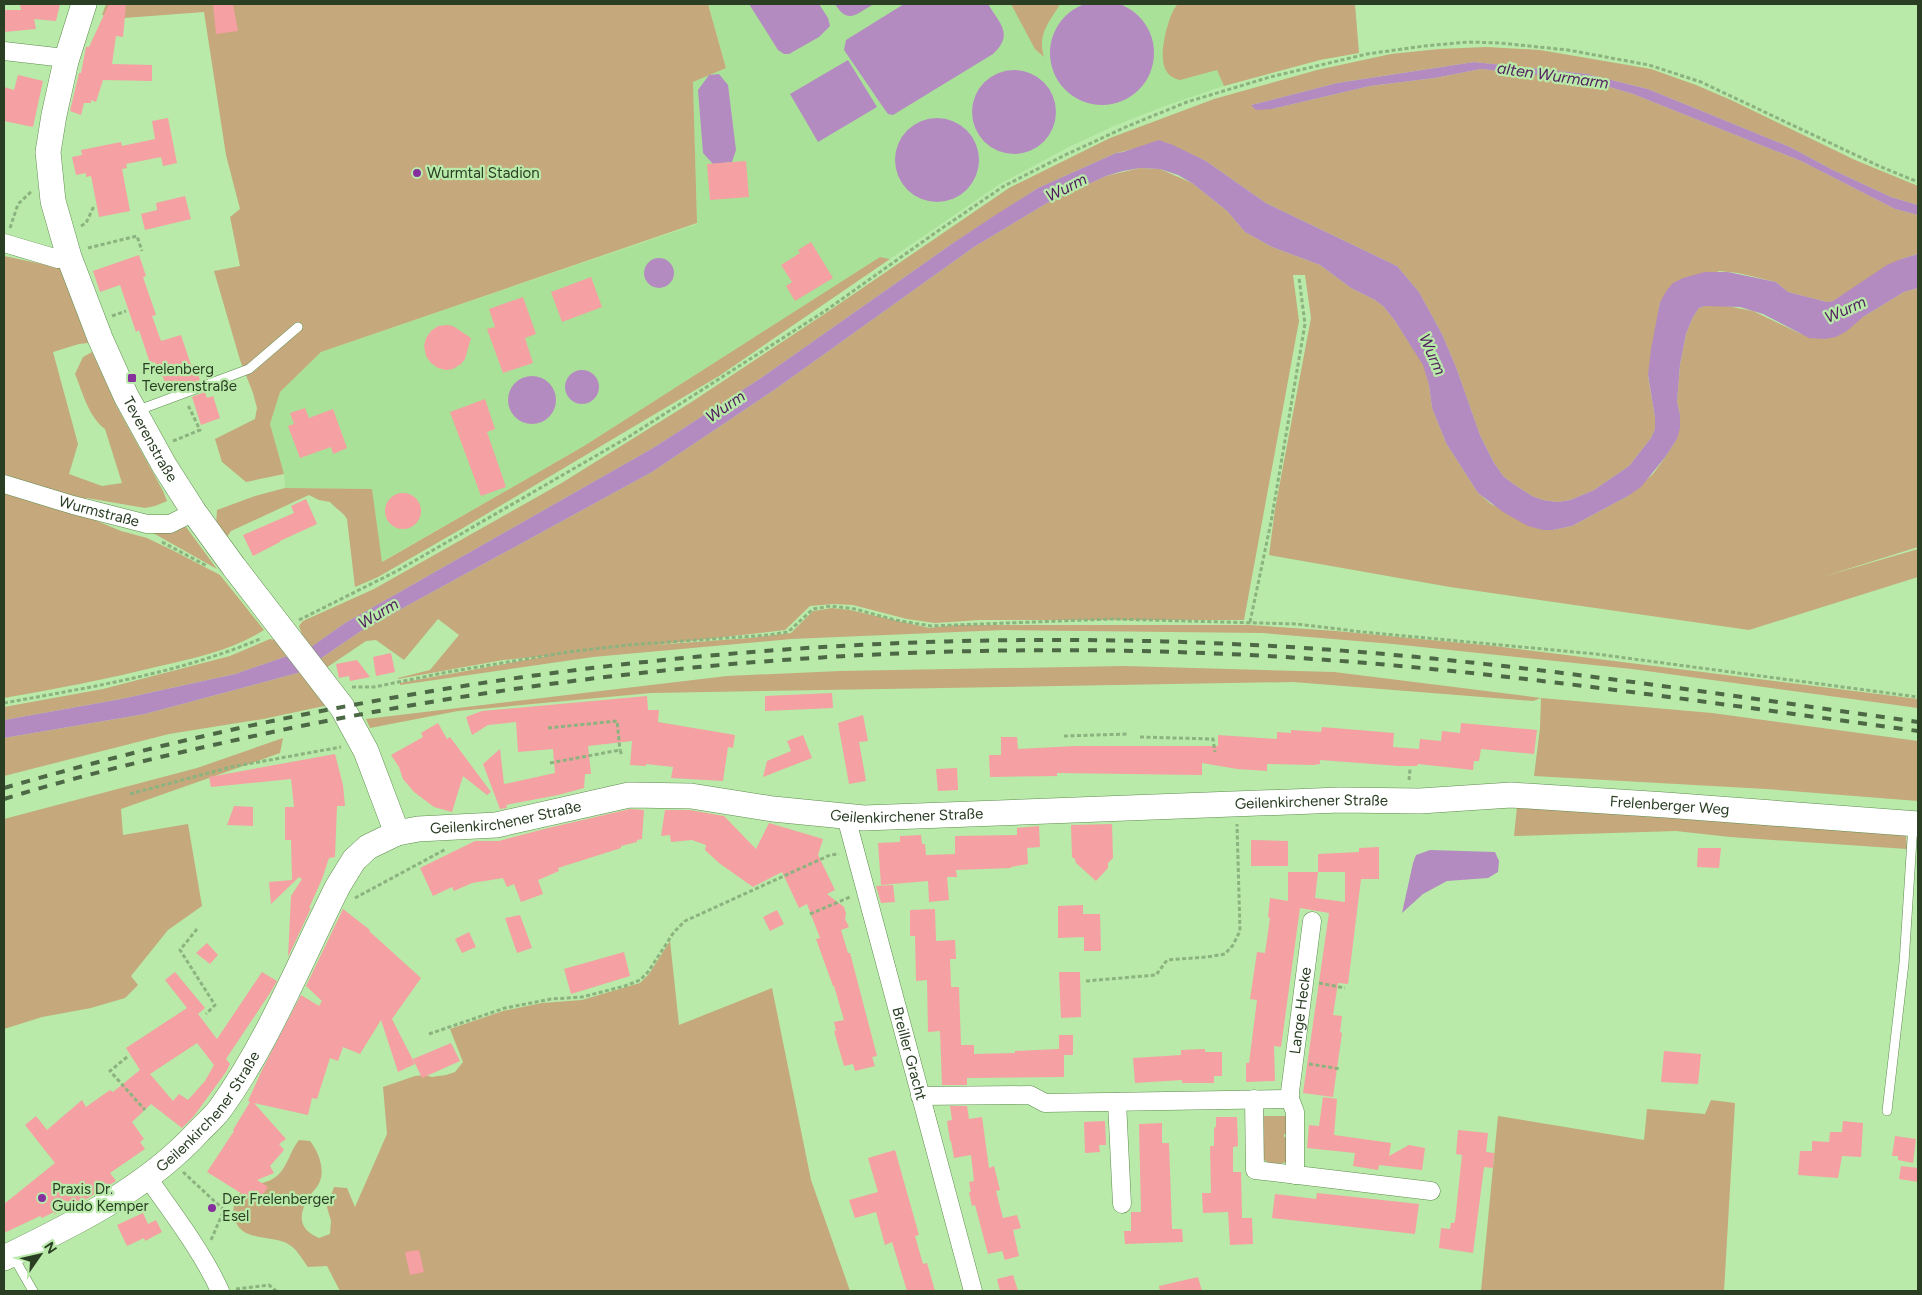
<svg xmlns="http://www.w3.org/2000/svg" width="1922" height="1295" viewBox="0 0 1922 1295" font-family="Figtree,sans-serif">
<rect width="100%" height="100%" fill="#b9eaa9"/>
<path fill="#aae199" d="M708,4H1330L1333,38L1294,52L1218,70L1224,86L1165,106L1114,126L1067,148L1000,184L890,259L880,257L584,446L381,562L372,489L285,488L284,474L270,424L280,392L321,352L697,224L693,82L726,67Z"/>
<path fill="#c5a87b" d="M106,4H708L726,68L693,82L697,223L321,352L280,392L270,424L284,474L246,482L222,462L215,439L255,419L257,408L253,393L240,360L214,271L240,266L230,217L240,209L226,155L204,12L124,18L102,15Z
M1011,4H1060C1049,23 1037,34 1044,57L1035,49Z
M1178,4H1355L1359,53L1320,60L1224,86L1217,70L1180,80C1170,78 1164,71 1163,60C1161,47 1169,12 1178,4Z
M1486,47L1540,50L1651,69L1696,85L1731,100L1855,160L1918,186V205L1891,197L1833,170L1790,147L1648,89L1587,74L1474,62L1337,83L1251,105L1272,109L1370,86L1435,78L1481,69L1555,77L1606,86L1633,94L1801,161L1895,209L1918,215V254L1901,259L1833,301L1827,302L1803,296L1788,292L1776,282L1738,273L1719,271L1660,302L1648,376L1655,418V429L1651,438L1629,466L1594,490L1570,500L1557,502L1543,500L1532,496L1512,483L1503,476L1493,461L1480,435L1456,367L1442,334L1419,292L1397,266L1266,203L1206,161L1165,142L1116,153L1038,188L953,243L761,378L653,448L345,623L311,647L303,637L299,626L303,621L374,589L560,484L690,403L823,315L1009,188L1110,138L1214,99L1317,70L1391,54L1439,49Z
M1140,168L1160,169L1192,183L1227,211L1245,232L1272,247L1320,265L1351,288L1375,300L1384,307L1395,321L1424,365L1429,385L1432,408L1446,443L1478,493L1491,504L1543,530H1553L1572,526L1628,496L1653,474L1666,456L1677,439L1680,414L1677,402L1680,365L1686,334L1693,317L1699,308L1705,306H1727L1753,311L1801,334L1863,317L1904,292L1918,288V547L1822,577L1918,549V577L1749,630L1450,587L1269,555L1275,509L1311,318L1305,275H1293L1299,321L1244,620H979L935,623L907,619L853,605L834,604L810,606L785,630L654,645L750,638L791,633L813,611L832,608L850,610L929,628L956,625H1249L1336,631L1494,646L1918,699V708L1632,669L1393,644L1262,633L1004,630L791,639L593,657L400,685V683L548,656L503,660L398,679V678L430,670L459,635L438,619L404,660L376,640L366,641L326,668L320,659L361,631L652,472L777,388L974,247L1047,203L1106,176Z
M4,256L61,268L88,343L79,344L53,352L78,444L69,474L102,486L122,483L105,429C88,416 83,393 75,374L83,357L92,352L117,407L163,491L167,501L155,506L145,508L87,498L81,501L4,478Z
M880,257L890,259L719,376L463,528L378,577L355,587L347,519C343,512 336,509 330,502L319,500L309,495L231,531L224,541L216,525L217,510L255,496L285,488L372,489L382,562L584,446Z
M4,493L73,511L121,531L147,538L172,550L220,575L264,630C233,650 196,658 160,666C108,679 56,689 4,698Z
M186,527L217,569L153,533Z
M270,639L282,641L293,654L235,674L121,699L4,720V707L103,689L230,656Z
M1124,666L1334,672L1541,698L1712,713L1918,741V801L1766,789L1534,776L1540,728L1541,698L1533,701L1293,682L651,693L458,711L370,728L366,719L727,676L840,671Z
M305,671L329,705L263,719L169,734L4,776V738L145,714Z
M283,738L280,753L121,809L123,835L188,824L202,906L168,930L131,976L138,985L125,998L91,1008L42,1017L4,1029V819L197,768Z
M1517,807L1906,835L1907,849L1730,837L1676,831L1514,836Z
M670,941L679,1025L772,988L811,1180L850,1291H340L327,1266L308,1267C302,1259 297,1249 288,1244C270,1234 239,1243 234,1216C233,1209 233,1204 237,1197C246,1183 265,1186 277,1176C288,1166 290,1151 299,1140L310,1141C318,1151 325,1168 320,1181C318,1187 312,1192 309,1197C298,1215 298,1229 319,1238L330,1234L331,1221L327,1207L334,1187L347,1188L355,1207L387,1134L383,1087L415,1076L424,1075L432,1077L446,1075L455,1072L463,1062L450,1029L503,1011L542,1003L582,1000L640,983L649,974Z
M1711,1100L1735,1103L1724,1291H1481L1498,1116L1644,1140L1647,1109L1705,1114Z
M1263,1116H1287L1290,1134H1284V1137L1290,1138V1150L1286,1162C1276,1165 1271,1167 1264,1159Z"/>
<path fill="#b48bc1" d="M1050 53a52 52 0 1 1 104 0a52 52 0 1 1-104 0Z
M749,4H819L828,18L830,26L819,37L789,54H784L778,50Z
M835,4H874C856,14 848,25 835,4Z
M904,4H988C1000,24 1014,34 993,54L893,115L888,114L885,110L844,50L846,40Z
M848,60L877,107L818,142L790,94Z
M1474,62L1587,74L1648,89L1790,147L1833,170L1891,197L1918,205V215L1895,209L1801,161L1633,94L1606,86L1555,77L1481,69L1435,78L1370,86L1272,109L1256,110L1251,105L1337,83Z
M972 112a42 42 0 1 1 84 0a42 42 0 1 1-84 0Z
M719,74L728,85L736,150L732,162L713,164L703,153L698,90L709,75Z
M895 160a42 42 0 1 1 84 0a42 42 0 1 1-84 0Z
M1159,140L1173,145L1206,161L1266,203L1397,266L1419,292L1442,334L1456,367L1480,435L1493,461L1503,476L1512,483L1532,496L1543,500L1557,502L1570,500L1594,490L1629,466L1651,438L1655,429V418L1648,375L1651,349L1660,302L1667,290L1673,283L1683,278L1705,272H1728L1776,282L1788,292L1827,302L1833,301L1887,265L1901,259L1918,254V288L1904,292L1863,317L1847,331L1836,337L1825,339L1809,338L1763,314L1740,307L1705,306L1699,308L1693,317L1686,334L1680,365L1677,402L1680,414V428L1677,439L1666,456L1641,487L1628,496L1572,526L1553,530H1543L1528,526L1503,512L1478,493L1446,443L1432,408L1429,385L1423,365L1395,321L1384,307L1375,300L1351,288L1320,265L1272,247L1245,232L1227,211L1192,183L1178,175L1160,169L1140,168L1123,171L1106,176L1047,203L974,247L777,388L652,472L361,631L320,659L311,647L345,623L653,448L761,378L953,243L1000,212L1038,188L1116,153L1123,152Z
M644 273a15 15 0 1 1 30 0a15 15 0 1 1-30 0Z
M565 387a17 17 0 1 1 34 0a17 17 0 1 1-34 0Z
M508 400a24 24 0 1 1 48 0a24 24 0 1 1-48 0Z
M293,654L305,671L145,714L4,738V720L121,699L235,674Z
M1430,850L1495,852L1499,861L1498,872L1488,878L1447,881L1423,894L1402,913L1413,863L1416,855Z"/>
<path fill="#f5a0a2" fill-rule="evenodd" d="M20,4H60L56,21L34,19L36,29L4,32V10H21Z
M109,4H126L123,37L116,36L112,64L152,65V81L103,80L96,102L91,100V103H84L81,115L70,111L79,73H81L86,47H89Z
M213,4H233L238,31L216,34Z
M18,75L43,81L33,127L4,121V87L14,90Z
M168,118L177,163L163,166L161,157L126,164L127,168L122,169L130,211L99,217L91,176L86,177V173L76,175L72,157L82,155L81,150L121,142L122,146L155,139L152,121Z
M746,161L749,197L710,200L707,164Z
M185,196L191,219L145,230L141,214L157,210L156,203Z
M811,242L833,278L795,301L786,286L792,282L781,265L800,253L798,250Z
M139,255L146,276L143,277L156,315L152,316L161,341L181,335L191,365L195,364L200,380L188,385L186,382L167,388L162,375L159,376L155,362L150,363L139,330L136,332L120,285L100,292L93,271Z
M591,277L602,307L562,322L551,292Z
M523,297L536,334L525,338L533,363L503,373L487,329L495,327L489,309Z
M447,325L453,326L471,338L465,359L461,364L453,369L446,370L438,368L431,363L426,356L424,346L426,338L431,331L438,326Z
M205,392L207,398L213,396L220,418L201,425L192,397Z
M485,399L495,429L487,432L506,487L481,496L450,412Z
M305,408L309,418L333,409L347,448L333,454L331,447L300,458L288,426L294,424L290,413Z
M385 511a18 18 0 1 1 36 0a18 18 0 1 1-36 0Z
M306,499L317,524L280,541V542L253,556L243,535L294,513L291,506Z
M391,653L395,672L376,676L373,657Z
M357,660L370,677L350,681L349,676L339,678L336,664Z
M832,693L833,708L765,711V696Z
M647,696L648,710H659L658,722L735,735L733,748L728,747L723,781L671,778L673,767L646,764V766L630,765L632,741L588,746L591,774H585L584,788L558,795L506,805L507,808L500,809L483,764L500,749L504,784L555,773L553,749L518,752L516,722L488,725L472,735L466,717L482,711Z
M863,715L868,741L859,742L866,781L849,784L838,723Z
M438,723L447,739L450,737L491,792L487,795L463,776L452,812L434,807L414,792L403,779L399,767L391,755L423,737L421,733Z
M1461,723L1537,730L1534,754L1481,749L1479,761H1474L1473,770L1418,764L1417,766H1399L1320,760V764L1313,765L1267,764V771L1237,769L1202,763V775L1057,773V776L990,777L989,755H1001V737H1017L1018,749L1076,746H1218V735L1277,739V732L1291,733V730L1321,732L1322,727L1394,733L1393,747L1419,749L1420,739L1441,741L1442,731L1460,733Z
M803,735L812,758L763,777L767,761L791,751L787,741Z
M335,754L343,785L345,806H337L335,857L329,858L322,879L309,908H311L288,957L291,896L302,879L299,877L271,904L269,882L292,880L291,840H285V807H294L291,779L211,787L209,777Z
M957,768L958,790L938,791L936,769Z
M234,806L253,807V826L227,825Z
M630,809L644,810L642,839L637,840V842L621,846V848L558,868L559,871L538,880L543,894L521,902L514,884L507,887L503,878L472,883L454,891L452,887L433,896L420,868L475,841H499L548,828Z
M665,810H690L724,816L756,849L769,823L823,839L818,855L835,890L827,894L844,907L846,914L845,919L849,927L841,930L848,953H850L877,1056L872,1057L875,1066L855,1071L853,1064L844,1066L834,1031H836L834,1022L844,1020L834,986H833L816,939L820,938L807,904L799,908L782,872L753,887L719,863L705,850L706,845L692,840L671,842L670,835L661,836Z
M1112,824L1113,858L1108,863V868L1096,881L1076,863L1075,859L1072,857L1071,825Z
M1039,826L1040,847L1027,848L1028,864L1011,867V868L956,870L957,877H947L949,900L929,902L928,881L881,885L878,843L900,842V836L921,835L922,844H925L926,855L955,854V836L1017,835V828Z
M1251,840L1288,841V866H1251Z
M1379,847V879H1361L1348,984L1338,983L1333,1015L1342,1016L1340,1032L1342,1033L1333,1097L1303,1093L1329,913L1300,908L1281,1047L1274,1046L1275,1081L1246,1082V1063H1249L1257,1000L1250,999L1257,952L1265,953L1270,918L1268,917L1270,898L1288,901V872H1318V854L1359,852V848ZM1318,872H1345V902L1315,898Z
M1698,848H1721L1719,868L1697,867Z
M893,885L895,902L881,903L876,886Z
M1083,905V914H1100L1101,951H1084V937L1058,938V906Z
M343,909L370,930L369,931L421,978L392,1019L415,1064L398,1072L381,1020L360,1054L343,1047L338,1061L330,1058L317,1099L312,1098L308,1115L254,1103L286,1139L279,1144L284,1150L270,1166L274,1173L257,1180L268,1187L257,1203L207,1172L234,1131L233,1130L250,1102L248,1101L262,1070L301,995L319,1006L322,1001L306,986Z
M935,909L936,941L955,940L956,959H950L951,987H959L961,1045H974V1054L1015,1053V1051L1059,1049V1035H1073V1055H1064V1077L967,1078V1085H942L940,1031L928,1032L927,980L916,981L915,936H910V910Z
M777,910L784,924L770,931L763,917Z
M520,915L532,948L517,953L505,918Z
M469,932L476,947L462,953L455,939Z
M207,943L218,955L210,964L196,953Z
M624,952L630,976L571,994L564,969Z
M175,972L205,1008L198,1014L217,1039L262,972L277,981L270,993L226,1059L230,1064L226,1072L194,1116L182,1128L151,1104L132,1122L144,1139L140,1142L145,1149L110,1173L116,1181L73,1207L72,1206L55,1214L54,1212L42,1218L40,1216L4,1233V1204L55,1163L25,1125L36,1116L47,1130L82,1100L86,1107L110,1090L113,1092L140,1070L126,1048L187,1008L165,980ZM197,1043L214,1065L205,1081L188,1100L179,1094L173,1101L150,1074Z
M1059,972H1080L1081,1017L1061,1018Z
M451,1043L460,1061L422,1078L413,1059Z
M1205,1049V1052H1222V1076H1214V1083H1182V1080L1135,1083L1133,1058L1181,1055V1050Z
M1664,1051L1701,1054L1698,1084L1661,1082Z
M1323,1097L1337,1099L1334,1135L1391,1143L1389,1156L1409,1145L1425,1148L1422,1170L1379,1165L1378,1170L1353,1166L1355,1153L1307,1148L1309,1125L1319,1126Z
M950,1106H967L969,1119L982,1117L989,1168L994,1166L1000,1190L996,1191L1003,1218L1017,1215L1021,1228L1013,1230L1019,1256L1005,1260L1002,1251L988,1254L975,1205L972,1206L969,1192H971L969,1182L974,1181L971,1155L954,1158L951,1141H950L947,1121L952,1120Z
M1216,1117H1237L1238,1146L1233,1147V1172H1241L1242,1218H1252L1253,1244L1230,1245L1228,1212L1203,1213L1202,1193H1211L1210,1146H1214V1129L1216,1126Z
M1105,1121L1106,1145H1099L1100,1152L1085,1153L1084,1122Z
M1843,1121L1863,1123L1861,1157L1842,1156L1838,1178L1798,1175L1800,1151H1812V1141L1829,1142L1830,1132H1842Z
M1162,1123V1143H1169L1172,1229H1182L1183,1242L1125,1244L1124,1231H1131V1212H1141L1139,1124Z
M1458,1130L1488,1133L1486,1152L1494,1153L1493,1168L1484,1167L1473,1253L1439,1248L1441,1228L1450,1229L1451,1223H1454L1455,1221L1462,1155L1456,1154Z
M1895,1136L1916,1139L1913,1163L1898,1160V1156H1892Z
M895,1150L919,1235L915,1236L923,1264L927,1263L935,1291H907L892,1242L885,1245L876,1212L855,1218L849,1200L878,1192L868,1158Z
M1901,1166L1918,1168V1182L1899,1179Z
M1317,1193L1419,1204L1415,1234L1272,1218L1275,1194L1316,1199Z
M143,1213L148,1224L156,1220L162,1232L145,1241L144,1238L127,1246L117,1225Z
M419,1250L424,1272L410,1275L405,1252Z
M1013,1275L1018,1291H1000L997,1279Z
M1198,1277L1202,1291H1160L1159,1286Z"/>
<g fill="none" stroke-linecap="round" stroke-linejoin="round">
<defs>
<path id="lane" d="M136,411L249,369L298,327
M1887,1111L1904,963L1913,824
M13,1256L33,1291"/>
<g id="street">
<path d="M4,51L56,57L66,61"/>
<path d="M4,243L58,259L69,257"/>
<path id="s1" d="M4,484L73,505L147,524H170L194,512"/>
<path id="s2" d="M846,817L973,1291"/>
<path d="M920,1096L1030,1095L1045,1103L1290,1099"/>
<path d="M1254,1099L1255,1170L1431,1191"/>
<path d="M1117,1102L1122,1204"/>
<path id="s3" d="M1295,1175V1112L1290,1099V1092L1312,921"/>
<path d="M148,1178C173,1214 202,1251 220,1291"/>
</g>
<g id="secondary">
<path id="s4" d="M84,4L66,61L54,115L48,152L53,201L69,257L100,338L126,396L164,465L194,512L234,567L342,707L366,751L397,833"/>
<path id="s5" d="M4,1258C74,1224 146,1189 199,1131C206,1124 214,1117 220,1109C269,1041 300,961 338,886L354,860L368,847L397,833L418,829L496,825L629,795L691,796L773,809L864,818L1340,800L1420,801L1511,795L1666,805L1918,824"/>
</g>
</defs>
<use href="#lane" stroke="#5f8c4f" stroke-width="10"/>
<use href="#street" stroke="#5f8c4f" stroke-width="19"/>
<use href="#secondary" stroke="#5f8c4f" stroke-width="26"/>
<path stroke="#8cb37f" stroke-width="3" stroke-dasharray="4 2.5" stroke-linecap="butt" d="M81,226L86,223L94,206
M10,228L18,204L32,191
M88,248L137,236L142,251
M112,316L126,311
M173,441L200,430L188,405
M162,542L207,566
M299,620L397,571L630,436L825,311L935,233L1004,186L1063,156L1128,126L1187,102L1270,77L1367,54L1424,46L1468,42L1500,43L1568,50L1649,65L1701,82L1879,166L1918,182
M1250,622L1271,522L1305,324L1299,278
M352,687H374L448,672L568,652L628,645L768,635L788,632L813,609L831,606L855,609L895,620L931,626L1112,619L1297,624L1363,632L1596,654L1918,697
M4,703C91,687 181,673 262,638
M548,728L617,721L620,750
M1064,736L1128,734
M1140,737L1213,739L1215,752
M550,763L620,750L622,756
M1409,780L1410,769
M130,794L231,767L341,747
M355,898L446,849
M810,914L850,897
M197,929L180,950L215,1005L206,1014
M1086,981L1156,975L1167,960L1207,957L1225,954L1233,945L1240,931L1237,824
M1319,983L1345,988
M429,1034L505,1008L551,999L582,997L625,986L640,980L648,972L674,932L685,921L830,855L839,854
M127,1057L110,1071L145,1110
M1309,1064L1341,1069
M183,1172L224,1210L211,1240
M236,1289L269,1285L276,1291"/>
<use href="#lane" stroke="#fff" stroke-width="9"/>
<use href="#street" stroke="#fff" stroke-width="18"/>
<use href="#secondary" stroke="#fff" stroke-width="25"/>
<path stroke="#4d6845" stroke-width="4" stroke-dasharray="9 9" stroke-linecap="butt" d="M4,788C414,669 846,622 1272,646C1489,658 1704,692 1918,722
M4,799C94,771 185,751 277,731C581,667 894,641 1204,653C1444,662 1681,699 1918,731"/>
</g>
<g fill="#86309e" stroke="#b9eaa9" stroke-width="2">
<circle cx="417" cy="173" r="5"/>
<rect x="127" y="373" width="10" height="10" rx="2.5"/>
<circle cx="42" cy="1198" r="5"/>
<circle cx="212" cy="1208" r="5"/>
</g>
<g text-anchor="middle" stroke-width="4.5" stroke-linejoin="round" paint-order="stroke">
<g font-size="15" fill="#2a3e24" stroke="#b9eaa9" text-anchor="start">
<text x="427" y="178">Wurmtal Stadion</text>
<text x="142" y="374">Frelenberg<tspan x="142" dy="17">Teverenstraße</tspan></text>
<text x="52" y="1194">Praxis Dr.<tspan x="52" dy="17">Guido Kemper</tspan></text>
<text x="222" y="1204">Der Frelenberger<tspan x="222" dy="17">Esel</tspan></text>
</g>
<g font-size="15" fill="#2a3e24" stroke="#b9eaa9">
<text dy="5" stroke="none"><textPath href="#s4" startOffset="460">Teverenstraße</textPath></text>
<text dy="5" stroke="none"><textPath href="#s1" startOffset="99">Wurmstraße</textPath></text>
<text dy="5" stroke="none"><textPath href="#s5" startOffset="1519">Geilenkirchener Straße</textPath></text>
<text dy="5" stroke="none"><textPath href="#s5" startOffset="1878">Frelenberger Weg</textPath></text>
<text dy="5" stroke="none"><textPath href="#s5" startOffset="1114">Geilenkirchener Straße</textPath></text>
<text dy="5" stroke="none"><textPath href="#s5" startOffset="709">Geilenkirchener Straße</textPath></text>
<text dy="5" stroke="none"><textPath href="#s3" startOffset="166">Lange Hecke</textPath></text>
<text dy="5" stroke="none"><textPath href="#s2" startOffset="245">Breiller Gracht</textPath></text>
<text dy="5" stroke="none"><textPath href="#s5" startOffset="255">Geilenkirchener Straße</textPath></text>
</g>
<g font-size="16" font-style="italic" fill="#501d5e" stroke="#b9eaa9">
<text transform="translate(1553 75) rotate(8)" y="6">alten Wurmarm</text>
<text transform="translate(1066 187) rotate(-26)" y="6">Wurm</text>
<text transform="translate(1845 309) rotate(-24)" y="6">Wurm</text>
<text transform="translate(1433 354) rotate(66)" y="6">Wurm</text>
<text transform="translate(725 406) rotate(-34)" y="6">Wurm</text>
<text transform="translate(378 613) rotate(-31)" y="6">Wurm</text>
</g>
</g>
<rect width="1922" height="1295" fill="none" stroke="#2a3e24" stroke-width="10"/>
<g transform="translate(40 1255) rotate(56)" stroke="#b9eaa9" stroke-width="4" paint-order="stroke">
<path d="M0-4L9 19L0 12L-9 19Z" fill="#2a3e24"/>
<text y="-8" font-size="14" font-weight="bold" text-anchor="middle" fill="#2a3e24">N</text>
</g>
</svg>
